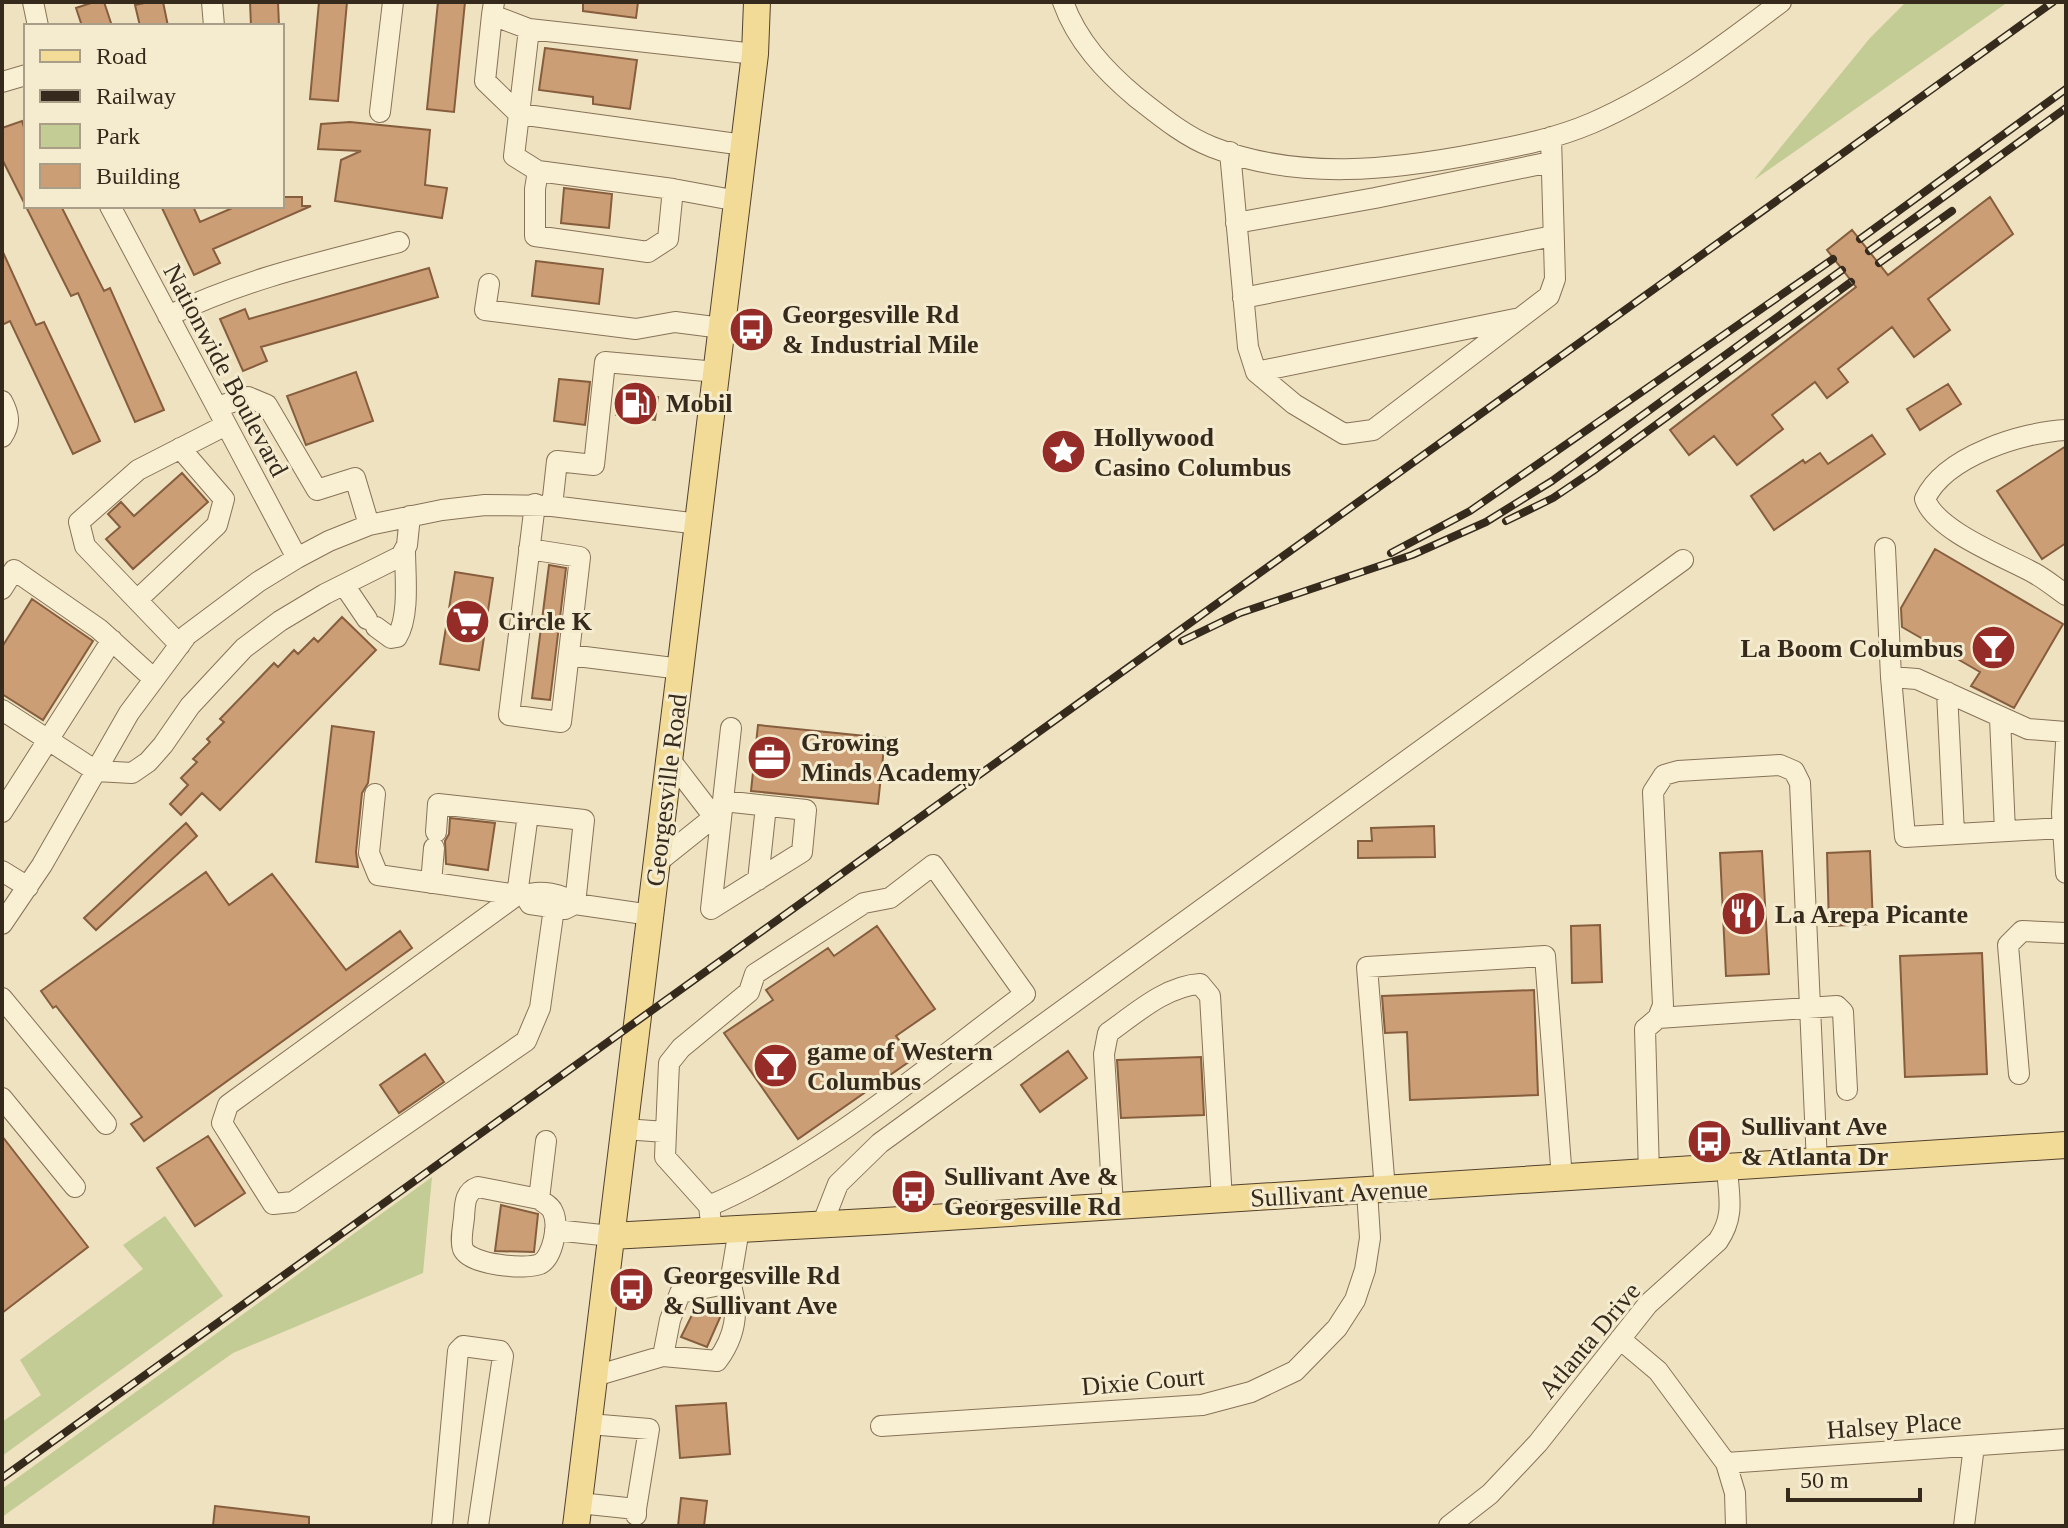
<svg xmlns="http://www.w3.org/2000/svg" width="2068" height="1528" viewBox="0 0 2068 1528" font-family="Georgia,serif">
<rect width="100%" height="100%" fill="#eee2c0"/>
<path fill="#c3cc94" d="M1906,2H2008L1754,180L1870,38Z
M432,1177L423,1273L233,1353L2,1517V1489Z
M165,1216L223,1296L2,1456V1422L41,1395L20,1360L143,1269L123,1245Z"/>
<path fill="#cc9e76" stroke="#865e3e" stroke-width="2" d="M94,2H104L112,26H82L76,8Z
M149,2H163L168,26H140L135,5Z
M250,2H278L279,26H251Z
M319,2H347L338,101L310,99Z
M438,2H465L454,112L427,109Z
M583,2H638L636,18L583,11Z
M545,48L637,60L630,109L593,104V97L539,90Z
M22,121L26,134V206H61L104,291L110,288L164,410L135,422L78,293L71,296L2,159V128Z
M350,122L430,130L425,185L447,188L442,218L335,201L341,160L361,151L318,149L321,124Z
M564,188L612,194L609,228L561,223Z
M282,197H302V206H311L213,249L220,263L194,275L161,206H193L200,222L237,206H282Z
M1990,197L2013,234L1928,299L1950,330L1914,357L1892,327L1838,369L1848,382L1827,398L1815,382L1772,415L1783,429L1737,465L1714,436L1689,455L1670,430L1856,287L1827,250L1852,230L1888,275Z
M2,250L36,325L44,322L100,441L73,454L10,321L2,325Z
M536,261L603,269L599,304L532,296Z
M429,268L438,297L261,347L267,361L243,371L220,319L245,309L249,319Z
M356,372L373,421L306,445L287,396Z
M559,379L590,382L585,425L554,421Z
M1948,384L1961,404L1920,430L1907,409Z
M619,392L658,397L655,420L616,415Z
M1872,435L1885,454L1774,530L1751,496L1803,460L1805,463L1820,453L1828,464Z
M2066,446V543L2042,559L1997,491Z
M182,473L208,502L133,569L106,539L120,527L108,514L121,502L134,516Z
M1935,549L2063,624L2014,708L1971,686L1980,672L1902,627L1901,608Z
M549,565L566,568L550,700L532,698Z
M455,572L493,578L479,670L440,664Z
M32,599L93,641L43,720L2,694V647Z
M342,617L376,650L220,810L202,793L181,815L170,804L188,785L181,778L197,762L193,759L210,742L207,739L224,722L220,719L274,663L278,667L294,650L298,654L314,638L318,642Z
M758,725L885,738L878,804L751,791Z
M332,726L374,732L368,783L362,793L356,852L358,867L316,862Z
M450,818L495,823L488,870L446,864L445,841L449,834Z
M186,823L197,836L96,930L84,918Z
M1434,826L1435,857L1358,858V841H1372L1371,828Z
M1762,851L1769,974L1726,976L1720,853Z
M1870,851L1873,924L1829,926L1827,853Z
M206,872L229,905L272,874L346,970L400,931L412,948L144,1141L131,1124L142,1117L56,1006L53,1008L41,991Z
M1600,925L1602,982L1572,983L1571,926Z
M877,926L935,1009L896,1036L913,1059L798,1139L724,1033L773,1000L766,990L828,948L834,956Z
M1982,953L1987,1074L1905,1077L1900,956Z
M1534,990L1538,1095L1410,1100L1407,1032L1385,1033L1382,996Z
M1068,1051L1087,1078L1040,1112L1021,1085Z
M425,1054L444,1082L399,1113L380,1085Z
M1201,1057L1204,1115L1121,1118L1117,1060Z
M2,1136L88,1247L2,1313Z
M208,1136L245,1193L195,1226L157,1168Z
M501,1205L538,1214L534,1252L495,1251Z
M698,1303L722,1313L707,1347L681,1337Z
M726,1403L730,1454L680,1458L676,1406Z
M681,1498L707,1501L704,1526H678Z
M215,1506L309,1517V1526H213Z"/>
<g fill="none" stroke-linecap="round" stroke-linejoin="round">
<defs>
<path id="minor" d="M33,2L38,26
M212,2L214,26
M494,2L492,15L529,29
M1063,2C1077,41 1105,71 1136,97C1159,115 1184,136 1212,147C1298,181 1393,170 1481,153C1519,146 1557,138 1592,123C1661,93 1722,47 1781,2
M492,15L485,81L519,114L514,156L538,171
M2,82L26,75
M380,112L393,2
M744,145L519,114L529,29L755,54
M1230,152L1248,347L1256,372L1294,404L1344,434L1373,430L1549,296L1555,279L1551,137
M673,189L538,171L535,189V236L648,252L668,239L673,189L738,201
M110,206L297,558
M1236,223L1375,198L1551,162
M489,284L485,310L636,329L675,322L722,328
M1243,298L1553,236
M168,316C245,279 317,263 399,242
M1256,372L1515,319
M2,401C9,414 11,424 2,437
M217,407L248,397L267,405L317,490L355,478L369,525
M2066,430C2023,432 1945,456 1925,499C1936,531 2005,557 2034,573C2045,579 2056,588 2066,595
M552,506L557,461L594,465L605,362L717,372
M1885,548L1891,677
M529,549L580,557L561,722L509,715L535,504
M344,585L367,619
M2,589L14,570L99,629L154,679
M137,600L217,525L224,499L180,448
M376,627L391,638L397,637C410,616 405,574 405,550
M180,645L85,546L79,522L138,470L226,425
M569,655L681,669
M1947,692L1954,833
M2,710L96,771L132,773L148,762L163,745L190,706L244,648L280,621L325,594L401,556L407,545L410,516
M2000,718L2005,831
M2066,743L2062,813L2066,873
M671,761L714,817
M375,794L369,853L378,875L525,896C539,889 563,894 575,904L565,909L530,904L525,896
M723,801L806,810L802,852L711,909L731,728
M2,812L112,640
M528,814L517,895L228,1105L222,1123L273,1204L293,1202L526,1041L540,1008L554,908
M2062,828L1905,837L1891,677L1917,679L2028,729L2066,732
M436,832L438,804L584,820L575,904L651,915
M659,861L714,817H721
M2,871L28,887
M758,880L766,806
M431,883L434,848
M2,924L42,865L129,713L187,635L258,582L297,558L329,541L369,525L442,510L485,505L552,506L699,524
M2,998L106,1124
M1658,1018L1837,1006L1843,1012L1847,1090
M2019,1074L2008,945L2022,931L2066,933
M2,1098L75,1187
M624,1129L666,1132L669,1063L681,1048L749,992L755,974L864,903L890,898L933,865L1025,994C928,1066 820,1159 709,1206L712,1231
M666,1132L665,1157L709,1206
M1649,1174L1645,1029L1658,1018L1663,1005L1653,792L1664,775L1678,771L1780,765L1794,771L1800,783L1817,1163
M478,1187L539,1199C544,1203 551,1206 553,1212C559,1225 553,1257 540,1264C526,1270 470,1265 463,1249C460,1241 463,1227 464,1218C465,1205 464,1192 478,1187Z
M1385,1190L1367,967L1545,956L1562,1179
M539,1199L546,1141
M1113,1206L1104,1054L1108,1033C1136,1013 1166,986 1200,984L1210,996L1222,1200
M822,1225L838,1184L880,1143L1683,560
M555,1230L611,1236
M730,1283L739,1229
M1620,1339L1658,1371L1726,1463L1735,1493L1736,1526
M595,1376L663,1356L717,1361C735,1337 740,1312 730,1283L680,1293L670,1320L663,1356
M589,1424L649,1429L636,1509
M881,1426L1202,1405L1251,1392L1295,1371L1337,1328L1355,1300L1365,1270L1370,1238L1367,1191
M1726,1463L2066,1439
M579,1503L636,1509V1515
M442,1526L458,1351L463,1346L500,1351L503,1356L478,1526
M1449,1526L1490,1494L1538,1443L1648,1304L1718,1241C1735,1216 1729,1197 1727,1169
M1964,1526L1974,1446"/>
<path id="major" d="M611,1236L885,1221L2066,1145
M576,1526L755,54L757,2"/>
</defs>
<use href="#minor" stroke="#877358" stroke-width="22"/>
<use href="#major" stroke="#54412d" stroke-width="28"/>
<use href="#minor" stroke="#f9efd3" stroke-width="20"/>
<use href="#major" stroke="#f2da97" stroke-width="26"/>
<defs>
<path id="rail" d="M1860,239L2066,89
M1869,251L2066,108
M1879,263L1952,211
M1506,521L1553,498L1593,471L1851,282
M1391,553L1470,511L1833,259
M1182,641L1240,613L1412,555L1486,522L1552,481L1842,270
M2,1478L2053,2"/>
</defs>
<use href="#rail" stroke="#362a1d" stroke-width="8"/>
<use href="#rail" stroke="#f5ecd0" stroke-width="5" stroke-dasharray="15" stroke-linecap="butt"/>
</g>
<defs>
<symbol id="bus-disc" viewBox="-11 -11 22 22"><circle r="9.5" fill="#962c28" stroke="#f5ecd0"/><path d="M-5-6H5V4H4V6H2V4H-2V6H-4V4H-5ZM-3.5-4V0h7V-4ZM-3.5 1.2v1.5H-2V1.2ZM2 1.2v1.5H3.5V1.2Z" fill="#fff"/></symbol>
<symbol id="fuel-disc" viewBox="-11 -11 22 22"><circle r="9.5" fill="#962c28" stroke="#f5ecd0"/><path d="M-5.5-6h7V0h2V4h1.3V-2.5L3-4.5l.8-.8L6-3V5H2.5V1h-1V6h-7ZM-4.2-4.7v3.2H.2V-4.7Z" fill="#fff"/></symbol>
<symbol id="sight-disc" viewBox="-11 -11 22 22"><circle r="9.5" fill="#962c28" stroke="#f5ecd0"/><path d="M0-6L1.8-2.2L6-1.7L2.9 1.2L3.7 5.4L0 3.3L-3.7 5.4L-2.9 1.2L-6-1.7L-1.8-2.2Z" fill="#fff"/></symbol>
<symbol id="supermarket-disc" viewBox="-11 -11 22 22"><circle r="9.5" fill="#962c28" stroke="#f5ecd0"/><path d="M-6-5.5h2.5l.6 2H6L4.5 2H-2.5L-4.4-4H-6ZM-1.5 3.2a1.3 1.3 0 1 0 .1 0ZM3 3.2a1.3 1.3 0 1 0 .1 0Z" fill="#fff"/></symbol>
<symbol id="bar-disc" viewBox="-11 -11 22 22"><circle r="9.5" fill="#962c28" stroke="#f5ecd0"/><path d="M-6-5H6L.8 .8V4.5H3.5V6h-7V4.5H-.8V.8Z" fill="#fff"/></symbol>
<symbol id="office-disc" viewBox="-11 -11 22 22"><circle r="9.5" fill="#962c28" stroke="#f5ecd0"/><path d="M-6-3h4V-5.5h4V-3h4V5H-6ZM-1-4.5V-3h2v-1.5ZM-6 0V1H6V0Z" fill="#fff"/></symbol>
<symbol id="restaurant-disc" viewBox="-11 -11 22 22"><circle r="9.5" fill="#962c28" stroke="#f5ecd0"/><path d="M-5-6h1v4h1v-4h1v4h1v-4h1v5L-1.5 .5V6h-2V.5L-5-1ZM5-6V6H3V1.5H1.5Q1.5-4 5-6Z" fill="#fff"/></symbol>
</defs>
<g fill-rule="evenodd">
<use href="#bus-disc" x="726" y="304" width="51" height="51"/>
<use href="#fuel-disc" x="610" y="378" width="51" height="51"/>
<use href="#sight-disc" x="1038" y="426" width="51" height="51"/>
<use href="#supermarket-disc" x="442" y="596" width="51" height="51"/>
<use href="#bar-disc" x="1968" y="622" width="51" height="51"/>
<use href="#office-disc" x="744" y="732" width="51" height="51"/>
<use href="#restaurant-disc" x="1718" y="888" width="51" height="51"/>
<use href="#bar-disc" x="750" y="1040" width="51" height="51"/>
<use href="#bus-disc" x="1684" y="1116" width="51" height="51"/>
<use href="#bus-disc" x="888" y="1166" width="51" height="51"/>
<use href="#bus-disc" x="606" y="1264" width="51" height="51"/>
</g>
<g text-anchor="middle" stroke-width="6" stroke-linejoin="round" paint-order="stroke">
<g font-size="26" font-weight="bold" fill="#362a1d" stroke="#f5ecd0" text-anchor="start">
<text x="782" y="323">Georgesville Rd<tspan x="782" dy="30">&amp; Industrial Mile</tspan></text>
<text x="666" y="412">Mobil</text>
<text x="1094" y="446">Hollywood<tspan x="1094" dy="30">Casino Columbus</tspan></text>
<text x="498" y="630">Circle K</text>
<text x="1963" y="657" text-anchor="end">La Boom Columbus</text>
<text x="801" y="751">Growing<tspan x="801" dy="30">Minds Academy</tspan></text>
<text x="1775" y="923">La Arepa Picante</text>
<text x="807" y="1060">game of Western<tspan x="807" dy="30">Columbus</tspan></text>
<text x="1741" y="1135">Sullivant Ave<tspan x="1741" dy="30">&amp; Atlanta Dr</tspan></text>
<text x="944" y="1185">Sullivant Ave &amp;<tspan x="944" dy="30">Georgesville Rd</tspan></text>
<text x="663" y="1284">Georgesville Rd<tspan x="663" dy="30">&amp; Sullivant Ave</tspan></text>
</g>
<g font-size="26" fill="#362a1d" stroke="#f5ecd0">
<text transform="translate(226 370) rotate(62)" y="9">Nationwide Boulevard</text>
<text transform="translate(666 790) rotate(-83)" y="9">Georgesville Road</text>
<text transform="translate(1339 1193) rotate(-3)" y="9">Sullivant Avenue</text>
<text transform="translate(1589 1340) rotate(-50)" y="9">Atlanta Drive</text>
<text transform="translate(1143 1381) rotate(-5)" y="9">Dixie Court</text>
<text transform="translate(1894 1425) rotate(-4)" y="9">Halsey Place</text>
</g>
</g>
<rect width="2068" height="1528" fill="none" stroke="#362a1d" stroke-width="8"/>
<rect x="24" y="24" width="260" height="184" fill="#f5ecd0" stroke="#a99e88" stroke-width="2"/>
<rect x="40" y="50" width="40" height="12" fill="#f2da97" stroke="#a99e88" stroke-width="2"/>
<text x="96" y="64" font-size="24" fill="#362a1d">Road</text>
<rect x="40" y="90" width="40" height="12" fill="#362a1d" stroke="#a99e88" stroke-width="2"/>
<text x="96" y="104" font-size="24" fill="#362a1d">Railway</text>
<rect x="40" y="124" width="40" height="24" fill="#c3cc94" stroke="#a99e88" stroke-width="2"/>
<text x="96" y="144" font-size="24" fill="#362a1d">Park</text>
<rect x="40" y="164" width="40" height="24" fill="#cc9e76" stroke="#a99e88" stroke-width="2"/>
<text x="96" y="184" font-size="24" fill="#362a1d">Building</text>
<path d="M1788 1488v12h132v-12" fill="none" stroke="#362a1d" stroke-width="4"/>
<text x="1800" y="1488" font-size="24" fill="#362a1d" stroke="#f5ecd0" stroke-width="6" paint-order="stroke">50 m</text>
</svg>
